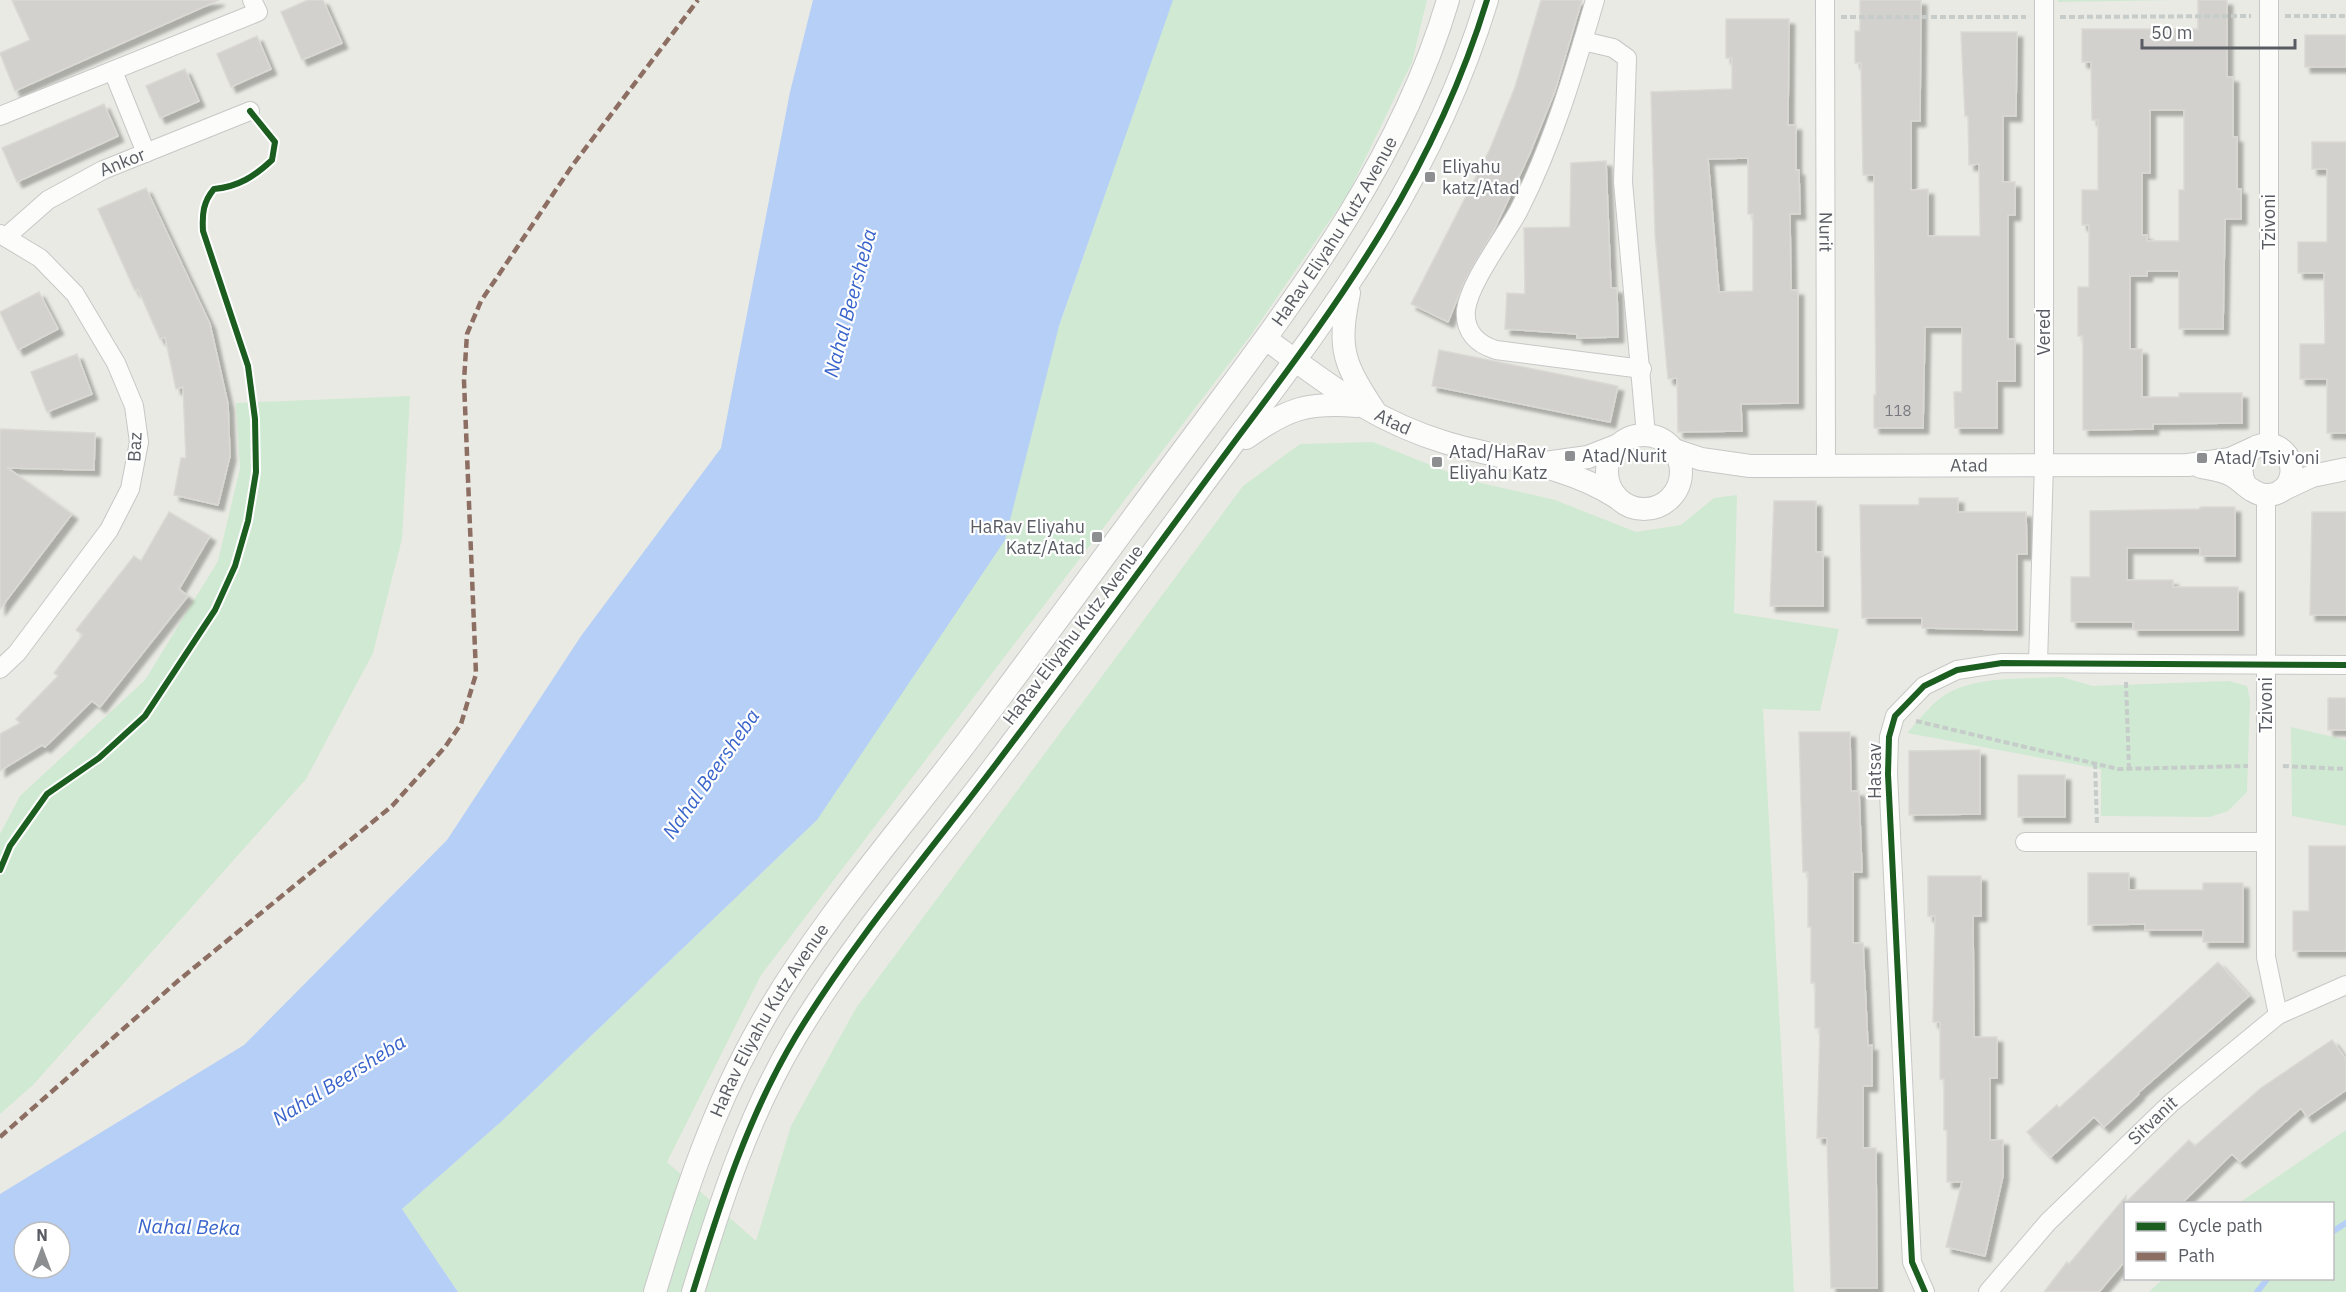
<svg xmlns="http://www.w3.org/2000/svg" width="2346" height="1292" viewBox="0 0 2346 1292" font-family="'IBM Plex Sans',sans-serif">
<defs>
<filter id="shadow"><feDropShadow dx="5.5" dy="5.5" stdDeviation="1.5" flood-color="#0004"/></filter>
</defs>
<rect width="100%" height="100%" fill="#eaeae4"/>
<path fill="#d0e9d2" d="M1160,0H1427L1412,62L1348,194L1251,335L761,975L667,1162L756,1241L791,1126L856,1008L1243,486L1300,444L1373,442L1468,480L1555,500L1636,532L1681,525L1714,498L1737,495L1734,613L1839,629L1820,711L1763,709L1794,1292H458L402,1209L503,1120L817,820L1059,326L1087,246Z
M2058,0H2178L2058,2Z
M410,396L402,539L373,653L306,779L33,1085L0,1114V834L20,796L145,680L218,561L240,468L236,403Z
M2062,677L2093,686L2229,681L2247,686L2250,700L2247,792L2228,811L2210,817L2101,816V769L1907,733C1921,718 1936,697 1956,689C1987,676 2029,679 2062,677Z
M2291,727L2346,740V826L2292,816Z
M2346,1130V1292H2149L2163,1279L2332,1278V1204L2239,1203Z"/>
<path fill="#b6cff7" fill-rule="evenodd" d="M813,0H1173L1059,326L1005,540L817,820L503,1120L402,1209L458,1292H0V1194L244,1045L447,840L581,636L721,448L790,92ZM24,1232H60V1268H24Z"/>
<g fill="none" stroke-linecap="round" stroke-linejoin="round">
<path stroke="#b6cff7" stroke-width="6" d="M2332,1232L2346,1223
M2257,1292L2268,1278"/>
</g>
<path fill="#d2d1ce" stroke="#dad9d3" stroke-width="1.5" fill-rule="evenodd" filter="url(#shadow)" d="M12,0H219L15,91L0,53L30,40Z
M308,0H323L342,43L302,60L281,12Z
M1541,0H1582L1555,91L1530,153L1495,228L1464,282L1448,322L1411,304L1490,149L1515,87Z
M1860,0H1921L1920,121H1911V190L1928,189V236H1980L1979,164L1969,165L1968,116H1965L1961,32H2017L2016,116H2003V182H2015V215H2008V339H2015V381H1997V428H1955L1954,392H1962V327H1925L1923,428H1874V395H1876L1874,175H1863L1861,63H1855V31H1860Z
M2198,0H2227V77H2233V137H2237V189H2241V219H2225L2223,329H2179V271H2147V276H2130V349H2142V397H2179V393H2242V423L2153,424V429L2083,430V336H2078V287H2089V225H2082V190H2098V120H2092L2091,62H2082V29H2198ZM2150,110H2184V190H2179V241H2147V235H2142V173H2150Z
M1726,19H1789L1788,125H1796V170H1799L1800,214H1790L1791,290H1798V403L1741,404L1742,431L1678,432L1677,378L1668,379L1655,234L1651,92L1732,89V58H1726ZM1748,158V214H1753V291L1719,292L1708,159Z
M2305,35H2346V67H2305Z
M257,36L271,69L231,87L217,54Z
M185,69L199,101L160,118L146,86Z
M104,104L118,136L17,182L2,148Z
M2312,142H2346V433H2327V379H2300V344H2325L2324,273H2298V242H2327V169H2312Z
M1606,161L1611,288H1617L1618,337L1577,338V334L1505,329L1507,293L1525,294L1524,228L1570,227L1571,163Z
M146,188L210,324L228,404L230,456L218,505L174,495L181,458H186L183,387L176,389L165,337L160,339L138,289L135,291L98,209Z
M39,292L58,329L18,350L0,312Z
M1439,350L1618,386L1610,422L1432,386Z
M77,354L92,394L47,412L31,372Z
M0,429L95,433L94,470L8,468L72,514L0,609Z
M1919,498H1958V512H2026L2027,554H2017V630L1922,628V618H1862L1860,505H1919Z
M1774,501H1816V552H1823V606H1770Z
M2200,507H2235V556H2200V548H2127V580H2173V587H2238V630H2133V622H2071V577H2090V511L2200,509Z
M169,512L210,536L179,589L188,596L100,707L92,701L45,747L42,745L0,771V734L20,723L16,719L58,676L54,673L83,635L76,630L134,556L141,561Z
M2312,512H2346V615H2310Z
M2328,698H2346V730H2328Z
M1799,732H1850L1851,791H1859L1862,872H1853V943H1863L1868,1046L1872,1045V1086H1863V1148H1876L1877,1288H1831L1827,1138H1817L1820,1028H1815V983H1811V927H1808V872H1803Z
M1980,750V814L1909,815V751Z
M2018,775H2065V817H2018Z
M2309,846H2346V951H2293V911H2309Z
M2088,873H2129V890H2203V883H2243V942H2203V930H2145V924L2088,925Z
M1928,876H1981V916H1973L1974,1037H1997V1078H1990V1140H2003V1176L1985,1256L1946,1247L1962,1182H1947V1130H1944V1079H1940V1022H1933L1935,916H1928Z
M2218,962L2249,996L2138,1093L2139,1094L2104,1127L2094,1117L2051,1157L2027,1132L2057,1105L2059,1108Z
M2332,1040L2346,1059V1090L2307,1117L2301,1108L2240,1162L2232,1154L2182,1203H2126V1260L2099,1292H2044L2067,1262L2069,1264L2126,1196V1202L2189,1140L2195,1146L2261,1088Z"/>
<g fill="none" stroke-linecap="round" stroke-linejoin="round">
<defs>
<g id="minor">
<path d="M1595,0C1574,72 1553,143 1519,210C1505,236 1469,283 1466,310C1464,332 1477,344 1496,350L1642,369"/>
<path id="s1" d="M1825,0L1826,465"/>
<path d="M1583,41L1613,48L1627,58L1623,182L1646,435"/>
<path d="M113,71L146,153"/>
<path d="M0,116L258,12L252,0"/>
<path d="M0,234L40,258L75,294L116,363L134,406L139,442L130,489L109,530L17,653L0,669"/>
<path id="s2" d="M7,236L48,200L103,170L250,111"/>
<path d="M2269,444V0"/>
<path d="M2266,495V957L2278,1015"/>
<path d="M2038,663L2044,464V0"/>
<path d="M2025,842H2266"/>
<path d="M1925,1292L1912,1262L1888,774L1889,737L1895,716L1924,686L1957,670L2002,663L2346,665"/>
<path id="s3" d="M1988,1292L2048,1222L2171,1103L2278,1015L2346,985"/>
</g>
<g id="tertiary">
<path d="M1349,293C1337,351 1344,364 1376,413"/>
<path id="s4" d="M1266,339C1326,383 1373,421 1447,443C1505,460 1564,464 1616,497"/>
<circle cx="1644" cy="472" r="37"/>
<path d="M1246,438C1287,409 1306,402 1357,406"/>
<path id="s5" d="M1674,450L1701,459L1750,466L2188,465L2230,459L2252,449"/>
<path d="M1545,463L1588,457L1616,446"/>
<path d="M2201,467C2212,469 2223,470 2233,476C2243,482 2252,494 2265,495C2297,497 2302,451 2269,444C2245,445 2235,466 2246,486"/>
<path d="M2282,490L2312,476L2346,469"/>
<path id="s6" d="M655,1292C684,1196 712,1109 762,1022C819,922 897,834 966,743C1046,637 1124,529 1204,422C1301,291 1401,159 1448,0"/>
<path d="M693,1292C720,1204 748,1116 796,1036C854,940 928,854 996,764C1078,656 1157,546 1238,437C1344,296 1435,171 1487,0"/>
</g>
</defs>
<use href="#minor" stroke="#c7c7c7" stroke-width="20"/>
<use href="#tertiary" stroke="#c7c7c7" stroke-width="24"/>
<path stroke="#c6ccca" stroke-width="4" stroke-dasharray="6 3" stroke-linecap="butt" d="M2285,16H2346
M1841,17H2026
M2060,17L2251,16
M2126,682L2129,769
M1916,721L2118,769L2248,766
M2095,763L2097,825
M2283,766L2346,769"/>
<use href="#minor" stroke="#fcfcfb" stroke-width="18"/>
<use href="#tertiary" stroke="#fcfcfb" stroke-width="22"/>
<path stroke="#8d6e63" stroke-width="4.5" stroke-dasharray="9 4.5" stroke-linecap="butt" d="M0,1137L179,980L392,806L445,747L461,724L476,674L464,381L467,334L481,301L572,166L698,0"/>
<defs>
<path id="cycleway" d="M0,870L10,846L47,794L99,758L145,716L215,610L235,566L248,521L256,472L255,419L248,366L203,231C202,214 203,202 214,189C238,187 255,176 272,160L275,142L250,111
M693,1292C720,1204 748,1116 796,1036C854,940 928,854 996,764C1078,656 1157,546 1238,437C1344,296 1435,171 1487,0
M1925,1292L1912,1262L1888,774L1889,737L1895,716L1924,686L1957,670L2002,663L2346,665"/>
</defs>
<use href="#cycleway" stroke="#fff" stroke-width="10"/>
<use href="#cycleway" stroke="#1b5e20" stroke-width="6"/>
</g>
<g fill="#8c8e90" stroke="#fff" stroke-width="2">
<rect x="1424" y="171" width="12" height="12" rx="3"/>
<rect x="1564" y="450" width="12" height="12" rx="3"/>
<rect x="2196" y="452" width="12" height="12" rx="3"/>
<rect x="1431" y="456" width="12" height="12" rx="3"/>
<rect x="1091" y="531" width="12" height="12" rx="3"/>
</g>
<g text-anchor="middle" stroke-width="4.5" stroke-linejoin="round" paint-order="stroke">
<g font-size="15" fill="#787a7f">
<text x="1898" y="416">118</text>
</g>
<g font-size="18" fill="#595c63" stroke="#fff">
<text dy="6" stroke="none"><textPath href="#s2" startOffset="138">Ankor</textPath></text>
<text transform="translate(2269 222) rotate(-90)" y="6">Tzivoni</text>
<text dy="6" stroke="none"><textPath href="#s6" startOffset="1268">HaRav Eliyahu Kutz Avenue</textPath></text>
<text dy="6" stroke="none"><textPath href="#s1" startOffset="232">Nurit</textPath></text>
<text transform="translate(2044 332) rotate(-90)" y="6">Vered</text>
<text dy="6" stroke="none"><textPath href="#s4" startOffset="152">Atad</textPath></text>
<text transform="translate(135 447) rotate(-87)" y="6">Baz</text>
<text dy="6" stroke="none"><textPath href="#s5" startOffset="297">Atad</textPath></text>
<text transform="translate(1073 635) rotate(-53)" y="6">HaRav Eliyahu Kutz Avenue</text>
<text transform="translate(2266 705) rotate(-90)" y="6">Tzivoni</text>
<text transform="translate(1875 771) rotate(-90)" y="6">Hatsav</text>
<text dy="6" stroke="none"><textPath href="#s6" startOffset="296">HaRav Eliyahu Kutz Avenue</textPath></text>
<text dy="6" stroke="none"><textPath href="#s3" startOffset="238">Sitvanit</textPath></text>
</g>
<g font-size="18" fill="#595c63" stroke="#fff" text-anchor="start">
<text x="1442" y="173">Eliyahu<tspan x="1442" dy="21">katz/Atad</tspan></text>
<text x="1449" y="458">Atad/HaRav<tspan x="1449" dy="21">Eliyahu Katz</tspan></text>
<text x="1582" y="462">Atad/Nurit</text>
<text x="2214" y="464">Atad/Tsiv'oni</text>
<text x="1085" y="533" text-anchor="end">HaRav Eliyahu<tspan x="1085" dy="21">Katz/Atad</tspan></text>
</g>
<g font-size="20" font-style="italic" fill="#3964cb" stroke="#fff">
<text transform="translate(850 303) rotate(-75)" y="7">Nahal Beersheba</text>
<text transform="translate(711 774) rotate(-55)" y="7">Nahal Beersheba</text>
<text transform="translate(339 1080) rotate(-32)" y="7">Nahal Beersheba</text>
<text transform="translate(189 1227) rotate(1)" y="7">Nahal Beka</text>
</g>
</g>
<rect x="2124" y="1202" width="210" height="78" fill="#ffffff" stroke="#bdbec1" stroke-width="1.5"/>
<rect x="2136" y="1222" width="30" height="9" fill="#1b5e20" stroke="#bdbec1" stroke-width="1.5"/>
<text x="2178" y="1232" font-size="18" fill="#595c63">Cycle path</text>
<rect x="2136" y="1252" width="30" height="9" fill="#8d6e63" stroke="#bdbec1" stroke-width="1.5"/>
<text x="2178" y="1262" font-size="18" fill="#595c63">Path</text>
<g transform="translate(42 1250)"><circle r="28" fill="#ffffff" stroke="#bdbec1" stroke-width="1.5"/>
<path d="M0-4.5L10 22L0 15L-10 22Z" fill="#8c8e90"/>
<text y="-9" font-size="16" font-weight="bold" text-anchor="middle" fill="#595c63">N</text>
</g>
<path d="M2142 39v9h153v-9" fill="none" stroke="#595c63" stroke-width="3"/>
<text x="2151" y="39" font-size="18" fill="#595c63" stroke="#ffffff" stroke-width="4.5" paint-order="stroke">50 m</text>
</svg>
